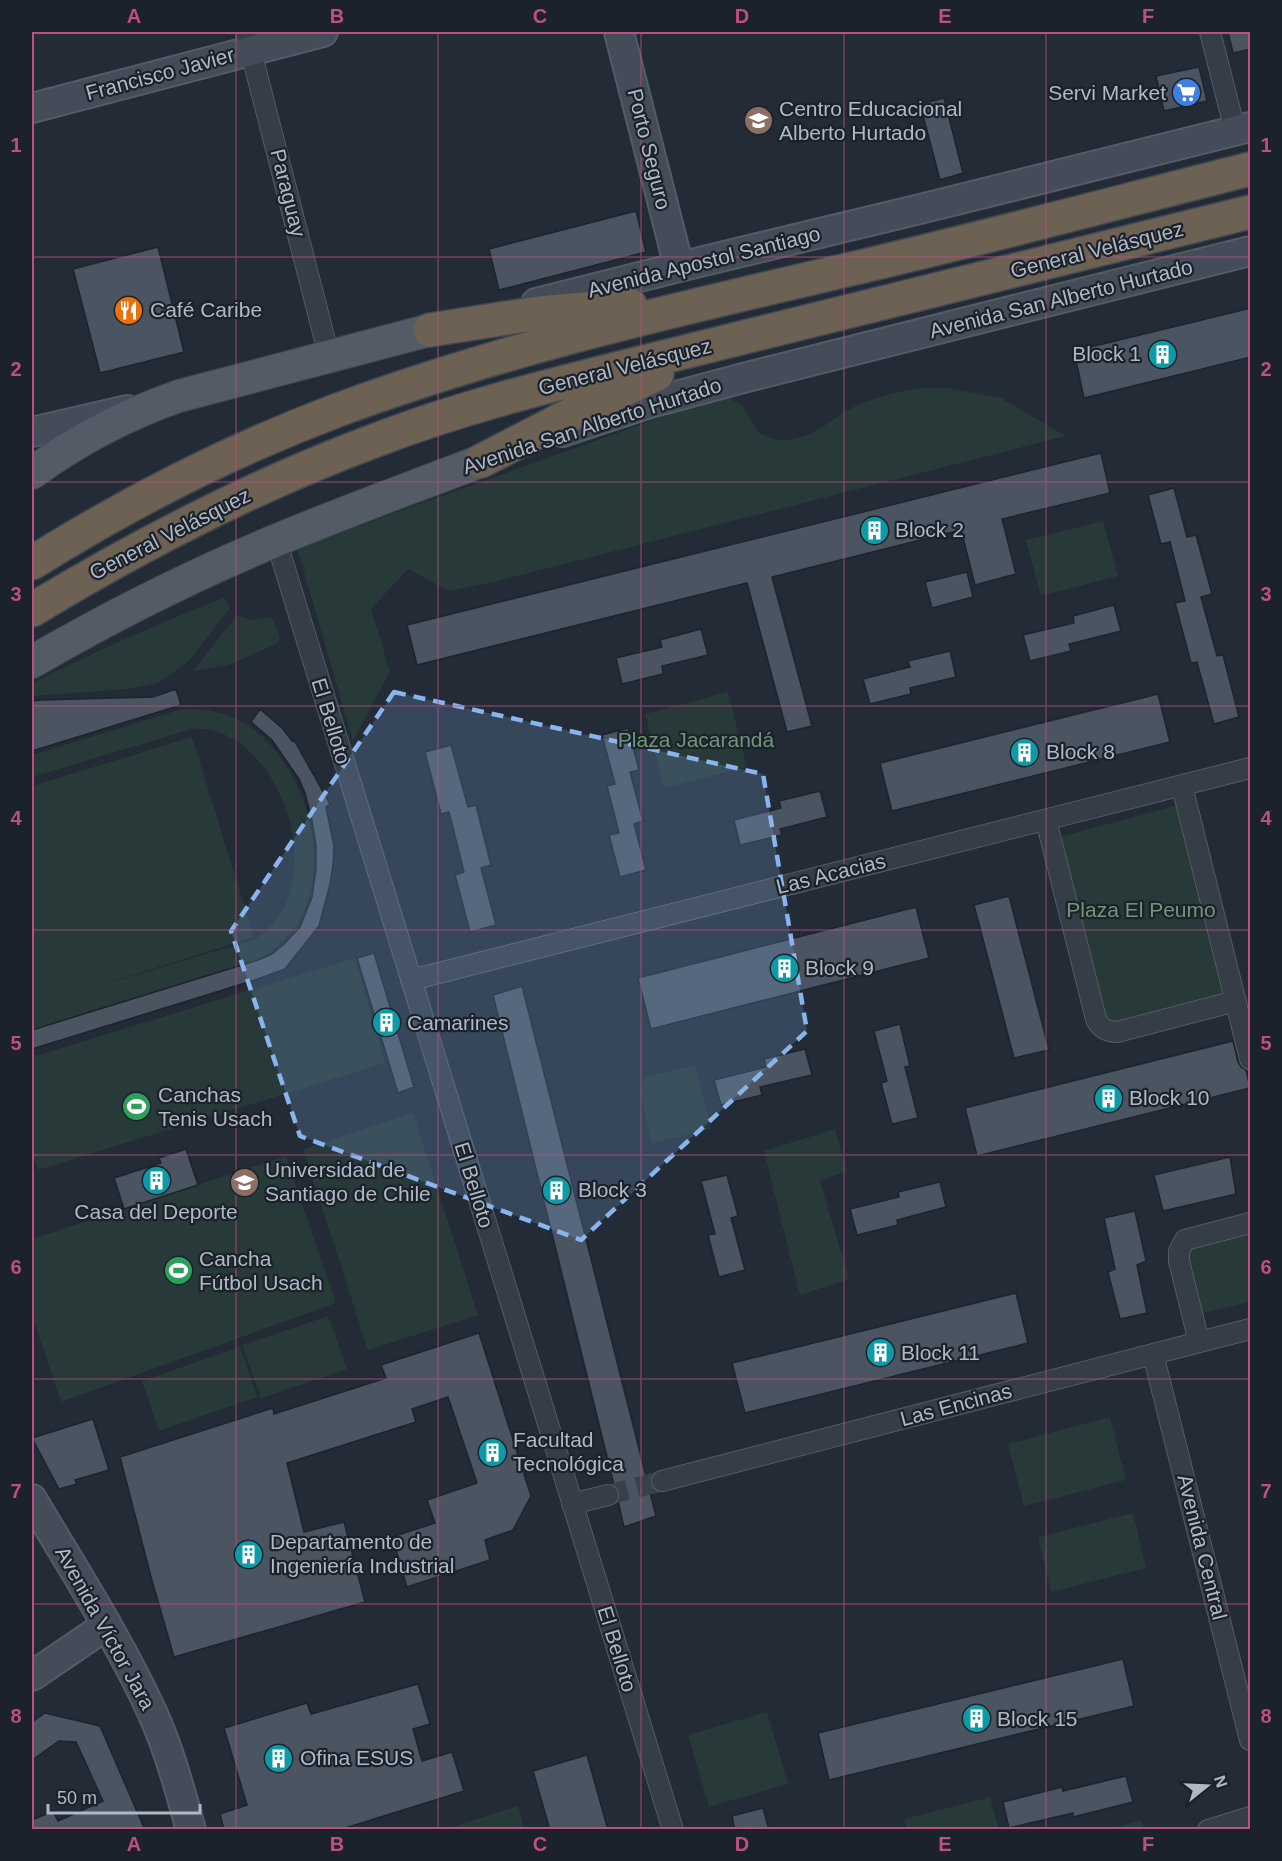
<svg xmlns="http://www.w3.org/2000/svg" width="1282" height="1861" viewBox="0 0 1282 1861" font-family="Arial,sans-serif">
<rect width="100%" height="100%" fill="#222b36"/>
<path fill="#273939" d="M924,388H948L1001,398L1066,436L493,582L448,591L408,569L371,609L390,671L353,741L297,548L723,395L742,405L759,433C767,436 777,441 786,440C815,438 831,418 856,406C878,396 900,391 924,388Z
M1103,521L1118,576L1041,596L1026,540Z
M224,598L230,608L189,661L158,683L129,689L32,696V683C95,652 158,623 224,598Z
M237,615L251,620L267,617L273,619L280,638L278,643L229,665L193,671Z
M728,692L747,767L664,788L645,714Z
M193,709C212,710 230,714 246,724C303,760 332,854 302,915C293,935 276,948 258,960L32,1030V786L192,737L254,937L86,990C127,978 168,965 209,953C221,949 246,944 257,938C261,935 266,930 270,926C328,870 276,724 192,729L32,777V755L179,710Z
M1182,804L1227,989L1220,999L1117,1026L1102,1019L1056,838Z
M355,958L385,1063L38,1170L32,1151V1057Z
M695,1065L711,1129L652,1143L640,1094L645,1077Z
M413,1113L478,1315L368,1350L303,1149Z
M835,1129L847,1171L820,1181L849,1279L800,1295L764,1151Z
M286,1156L336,1303L61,1402L32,1315V1239Z
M1250,1228V1302L1200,1314L1185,1259L1187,1244Z
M328,1316L347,1369L261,1398L242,1345Z
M240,1347L257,1397L159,1431L142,1381Z
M1110,1417L1126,1480L1024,1506L1008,1444Z
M1133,1513L1146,1568L1051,1592L1038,1537Z
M767,1712L788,1784L709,1807L688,1735Z
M990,1797L999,1829H906L904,1819Z
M518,1806L524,1829H442L452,1827Z
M1142,1820L1144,1829H1109Z"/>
<path fill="#4a5561" stroke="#1d242d" stroke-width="1.5" d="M1228,32H1251V49L1233,53Z
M1199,67L1207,101L1164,111L1156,76Z
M944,98L963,173L940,180L920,104Z
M636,211L646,252L499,290L489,249Z
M158,247L184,352L100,373L73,269Z
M1251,308V357L1084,398L1074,351Z
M1101,453L1110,493L1002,519L1016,574L975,585L961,530L772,577L812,726L787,732L747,583L417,665L407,625Z
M1174,488L1187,537L1196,535L1212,594L1201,597L1217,656L1223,655L1239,717L1214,724L1197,662L1191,663L1175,603L1185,601L1170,542L1161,544L1148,495Z
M967,572L973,597L932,608L925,582Z
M1114,605L1121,631L1069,644L1071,651L1030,661L1023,635L1074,623L1073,616Z
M701,629L708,655L662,666L663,674L622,684L616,658L662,647L660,640Z
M950,651L956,677L910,688L911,694L870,704L863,679L910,667L908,661Z
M176,689L181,705L32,751V701L40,700L153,697Z
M1158,694L1170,742L892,811L880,763Z
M260,709L283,729L292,741L294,740L330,804L326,807L334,846L333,865L330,884L319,926L285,969L255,980L32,1049V1030L258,960L272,954L284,944L300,927L312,897L316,869V845L312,821L305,793L299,779L272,740L251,722Z
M628,728L639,770L630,772L643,821L634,824L646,870L620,877L609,835L619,833L607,786L615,784L602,735Z
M451,745L468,807L476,805L491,865L481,868L496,925L470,932L455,875L464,872L449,812L441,814L425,752Z
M820,791L827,817L780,829L782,835L740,845L734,820L781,808L779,801Z
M1009,896L1049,1050L1014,1058L974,905Z
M916,907L929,958L651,1029L638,978Z
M374,953L414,1087L398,1093L357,958Z
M522,986L656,1516L624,1527L618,1501L620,1493L614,1485L493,995Z
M900,1024L910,1066L905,1067L918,1118L892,1124L881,1083L887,1081L874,1031Z
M1233,1041L1238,1062L1241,1067L1246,1070L1250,1088L977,1156L965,1108Z
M805,1049L812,1075L760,1087L762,1095L721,1105L714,1080L766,1067L764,1059Z
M186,1149L198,1185L124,1209L114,1178L161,1163L159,1158Z
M1230,1157L1236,1194L1163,1211L1154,1175Z
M727,1175L738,1216L731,1218L745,1270L719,1277L708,1235L715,1234L701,1181Z
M940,1182L946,1207L897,1220L898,1225L857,1235L850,1209L899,1197L898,1192Z
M1135,1211L1146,1261L1137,1265L1147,1313L1120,1319L1108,1272L1115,1269L1104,1218Z
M1016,1293L1028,1343L745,1413L732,1363Z
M479,1333L531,1496L513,1530L485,1540L490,1560L407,1587L392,1537L435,1523L427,1500L477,1483L448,1397L412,1409L416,1422L287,1463L304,1532L344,1522L365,1602L174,1657L151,1577L120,1457L273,1408L274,1414L386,1378L381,1365Z
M93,1419L109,1470L75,1480L77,1484L59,1489L32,1438Z
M1123,1659L1134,1706L829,1780L818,1733Z
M418,1684L430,1724L413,1729L422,1761L452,1752L464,1791L339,1830H224L220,1814L247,1805L224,1728L307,1703L311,1714Z
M45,1713L100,1726L145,1830H32V1820L53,1811L58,1821L103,1801L76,1742L59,1741L32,1760V1722Z
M587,1755L608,1830H550L533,1771Z
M1126,1776L1133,1802L1073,1817V1813L1009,1828L1003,1802L1062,1787L1063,1791Z
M763,1808L769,1830H735L732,1816Z"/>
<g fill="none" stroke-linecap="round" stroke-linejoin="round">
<path stroke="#37404b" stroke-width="20" stroke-dasharray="20 10" stroke-linecap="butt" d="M608,1495L662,1481"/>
<defs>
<path id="street" d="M246,32L329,356
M1210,32L1235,130
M276,540L673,1830
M1182,786L1250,1059
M1046,820L1096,1019C1101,1029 1106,1031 1117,1032L1236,1001
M411,980L1250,768
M1199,1342L1179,1261V1251L1185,1240L1250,1223
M1153,1354L1250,1740
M662,1481L1250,1329
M572,1504L608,1495
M1208,1830L1250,1817"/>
<path id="secondary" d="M619,32L679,267
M32,108L323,32
M536,303L679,267L920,209L1250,127
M32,432L127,410
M562,432L650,403L747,377L1250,251
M32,1499C73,1569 118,1638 152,1712C169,1749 180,1790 191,1830
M32,1676L107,1625"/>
<path id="primary" d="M32,473C76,441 127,414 179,396L430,330
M32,662C111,616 193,575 277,540C344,512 413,487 481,461"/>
<path id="highway" d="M430,330L539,313L630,305
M481,461L572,414L657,374
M32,563C128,503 231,450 338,410C510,346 689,307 868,265C996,235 1123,201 1250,169
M32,610C143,543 257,484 379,439C460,408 544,387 628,366L1250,212"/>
</defs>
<use href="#street" stroke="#535b64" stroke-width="22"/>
<use href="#secondary" stroke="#535b64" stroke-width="32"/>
<use href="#primary" stroke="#3f4650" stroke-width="34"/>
<use href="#highway" stroke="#404851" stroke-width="36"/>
<use href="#street" stroke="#353d46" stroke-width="20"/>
<use href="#secondary" stroke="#444c59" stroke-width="28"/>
<use href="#primary" stroke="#535c66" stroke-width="32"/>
<use href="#highway" stroke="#6c6153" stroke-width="33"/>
</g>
<path fill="#89b4ee" fill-opacity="0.2" stroke="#89b4ee" stroke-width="4.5" stroke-dasharray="12 8" stroke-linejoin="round" d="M394,692L763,774L807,1031L581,1240L300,1136L231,931Z"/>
<path fill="none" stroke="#bc507f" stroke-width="1.5" stroke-opacity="0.55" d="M236,32V1830M438,32V1830M641,32V1830M844,32V1830M1046,32V1830M32,257H1250M32,482H1250M32,706H1250M32,930H1250M32,1155H1250M32,1379H1250M32,1604H1250"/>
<defs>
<symbol id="supermarket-disc" viewBox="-11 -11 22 22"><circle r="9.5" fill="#3f7fe0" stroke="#1b222b"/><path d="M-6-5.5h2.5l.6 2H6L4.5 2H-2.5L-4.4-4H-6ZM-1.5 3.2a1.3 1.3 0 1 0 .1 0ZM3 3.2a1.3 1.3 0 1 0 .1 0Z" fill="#fff"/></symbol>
<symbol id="school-disc" viewBox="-11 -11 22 22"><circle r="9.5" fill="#8d6e63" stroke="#1b222b"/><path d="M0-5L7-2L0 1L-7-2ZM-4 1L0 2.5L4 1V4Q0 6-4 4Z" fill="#fff"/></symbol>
<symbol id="restaurant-disc" viewBox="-11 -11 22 22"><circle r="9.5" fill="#e8710a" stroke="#1b222b"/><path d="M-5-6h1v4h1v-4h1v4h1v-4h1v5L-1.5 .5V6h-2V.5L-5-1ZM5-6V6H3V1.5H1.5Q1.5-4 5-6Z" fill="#fff"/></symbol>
<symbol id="building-disc" viewBox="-11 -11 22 22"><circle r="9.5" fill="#0f9aa8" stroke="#1b222b"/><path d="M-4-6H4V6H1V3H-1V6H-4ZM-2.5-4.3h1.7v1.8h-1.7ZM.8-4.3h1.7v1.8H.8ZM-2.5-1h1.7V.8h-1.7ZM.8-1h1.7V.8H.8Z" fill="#fff"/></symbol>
<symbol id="stadium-disc" viewBox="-11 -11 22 22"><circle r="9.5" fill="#2e9e5b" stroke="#1b222b"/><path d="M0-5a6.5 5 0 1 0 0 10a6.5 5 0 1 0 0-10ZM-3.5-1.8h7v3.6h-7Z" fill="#fff"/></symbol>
<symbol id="university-disc" viewBox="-11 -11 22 22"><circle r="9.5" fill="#8d6e63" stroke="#1b222b"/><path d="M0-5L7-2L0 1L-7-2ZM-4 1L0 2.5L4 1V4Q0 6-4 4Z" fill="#fff"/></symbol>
</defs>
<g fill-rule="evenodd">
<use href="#supermarket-disc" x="1170" y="76" width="33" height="33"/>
<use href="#school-disc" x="742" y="104" width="33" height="33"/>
<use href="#restaurant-disc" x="112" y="294" width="33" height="33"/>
<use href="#building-disc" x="1146" y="338" width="33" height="33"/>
<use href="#building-disc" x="858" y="514" width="33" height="33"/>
<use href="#building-disc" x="1008" y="736" width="33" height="33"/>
<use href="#building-disc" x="768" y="952" width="33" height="33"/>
<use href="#building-disc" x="370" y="1006" width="33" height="33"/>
<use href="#building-disc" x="1092" y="1082" width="33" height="33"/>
<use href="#stadium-disc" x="120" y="1090" width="33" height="33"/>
<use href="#building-disc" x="140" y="1164" width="33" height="33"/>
<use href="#university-disc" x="228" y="1166" width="33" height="33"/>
<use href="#building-disc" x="540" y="1174" width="33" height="33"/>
<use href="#stadium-disc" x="162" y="1254" width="33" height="33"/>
<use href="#building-disc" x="864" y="1336" width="33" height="33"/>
<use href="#building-disc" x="476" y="1436" width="33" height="33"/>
<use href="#building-disc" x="232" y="1538" width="33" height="33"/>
<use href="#building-disc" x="960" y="1702" width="33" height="33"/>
<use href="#building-disc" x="262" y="1742" width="33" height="33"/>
</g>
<g text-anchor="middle" stroke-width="4.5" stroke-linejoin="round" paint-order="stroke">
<g font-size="21" fill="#b0b8c3" stroke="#1b222b">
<text transform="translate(160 74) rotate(-15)" y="7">Francisco Javier</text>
<text transform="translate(649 149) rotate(76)" y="7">Porto Seguro</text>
<text transform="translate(288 193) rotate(76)" y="7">Paraguay</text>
<text transform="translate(1097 250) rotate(-14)" y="7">General Velásquez</text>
<text transform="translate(704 262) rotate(-14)" y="7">Avenida Apostol Santiago</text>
<text transform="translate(1061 299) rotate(-14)" y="7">Avenida San Alberto Hurtado</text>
<text transform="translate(625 367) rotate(-14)" y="7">General Velásquez</text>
<text transform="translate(592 426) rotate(-18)" y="7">Avenida San Alberto Hurtado</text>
<text transform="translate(170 534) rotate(-27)" y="7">General Velásquez</text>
<text transform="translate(331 721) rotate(73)" y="7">El Belloto</text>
<text transform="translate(831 874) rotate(-14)" y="7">Las Acacias</text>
<text transform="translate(474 1185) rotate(73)" y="7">El Belloto</text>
<text transform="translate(956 1405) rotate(-15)" y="7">Las Encinas</text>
<text transform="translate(1202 1547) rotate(76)" y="7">Avenida Central</text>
<text transform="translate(105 1628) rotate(61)" y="7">Avenida Víctor Jara</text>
<text transform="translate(617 1649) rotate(73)" y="7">El Belloto</text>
</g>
<g font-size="21" fill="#b0b8c3" stroke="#1b222b" text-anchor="start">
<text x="1166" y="100" text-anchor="end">Servi Market</text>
<text x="779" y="116">Centro Educacional<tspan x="779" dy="24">Alberto Hurtado</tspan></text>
<text x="150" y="317">Café Caribe</text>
<text x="1141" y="361" text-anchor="end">Block 1</text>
<text x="895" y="537">Block 2</text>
<text x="1046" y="759">Block 8</text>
<text x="805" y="975">Block 9</text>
<text x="407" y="1030">Camarines</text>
<text x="158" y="1102">Canchas<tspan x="158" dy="24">Tenis Usach</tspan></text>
<text x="1129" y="1105">Block 10</text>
<text x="265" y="1177">Universidad de<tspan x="265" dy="24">Santiago de Chile</tspan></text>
<text x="578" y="1197">Block 3</text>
<text x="156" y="1219" text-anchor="middle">Casa del Deporte</text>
<text x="199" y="1266">Cancha<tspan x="199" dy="24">Fútbol Usach</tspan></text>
<text x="901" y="1360">Block 11</text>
<text x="513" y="1447">Facultad<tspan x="513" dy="24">Tecnológica</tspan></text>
<text x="270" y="1549">Departamento de<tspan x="270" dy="24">Ingeniería Industrial</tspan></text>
<text x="997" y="1726">Block 15</text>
<text x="300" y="1765">Ofina ESUS</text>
</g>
<g font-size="21" fill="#709678" stroke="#1b222b">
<text x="696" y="747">Plaza Jacarandá</text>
<text x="1141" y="917">Plaza El Peumo</text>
</g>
</g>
<rect width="1282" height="1861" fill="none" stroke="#1b222b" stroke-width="66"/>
<g transform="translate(1207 1786) rotate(72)" stroke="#1b222b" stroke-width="4.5" paint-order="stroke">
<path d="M0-4.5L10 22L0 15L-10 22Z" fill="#b0b8c3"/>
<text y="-9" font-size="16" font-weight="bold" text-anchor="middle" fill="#b0b8c3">N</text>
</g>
<path d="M48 1804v9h152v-9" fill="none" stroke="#b0b8c3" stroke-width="3"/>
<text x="57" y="1804" font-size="18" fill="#b0b8c3" stroke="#1b222b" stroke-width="4.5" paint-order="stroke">50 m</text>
<rect x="33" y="33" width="1216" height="1795" fill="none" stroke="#bc507f" stroke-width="2"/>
<g font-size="20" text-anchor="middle" font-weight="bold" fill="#bc507f">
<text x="134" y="23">A</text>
<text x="337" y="23">B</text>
<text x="540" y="23">C</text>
<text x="742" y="23">D</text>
<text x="945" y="23">E</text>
<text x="1148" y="23">F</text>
<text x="16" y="152">1</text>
<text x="1266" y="152">1</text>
<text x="16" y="376">2</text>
<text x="1266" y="376">2</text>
<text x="16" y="601">3</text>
<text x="1266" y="601">3</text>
<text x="16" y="825">4</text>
<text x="1266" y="825">4</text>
<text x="16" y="1050">5</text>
<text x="1266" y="1050">5</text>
<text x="16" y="1274">6</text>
<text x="1266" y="1274">6</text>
<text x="16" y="1498">7</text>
<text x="1266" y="1498">7</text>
<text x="16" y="1723">8</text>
<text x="1266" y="1723">8</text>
<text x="134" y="1851">A</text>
<text x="337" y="1851">B</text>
<text x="540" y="1851">C</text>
<text x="742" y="1851">D</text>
<text x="945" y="1851">E</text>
<text x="1148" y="1851">F</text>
</g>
</svg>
